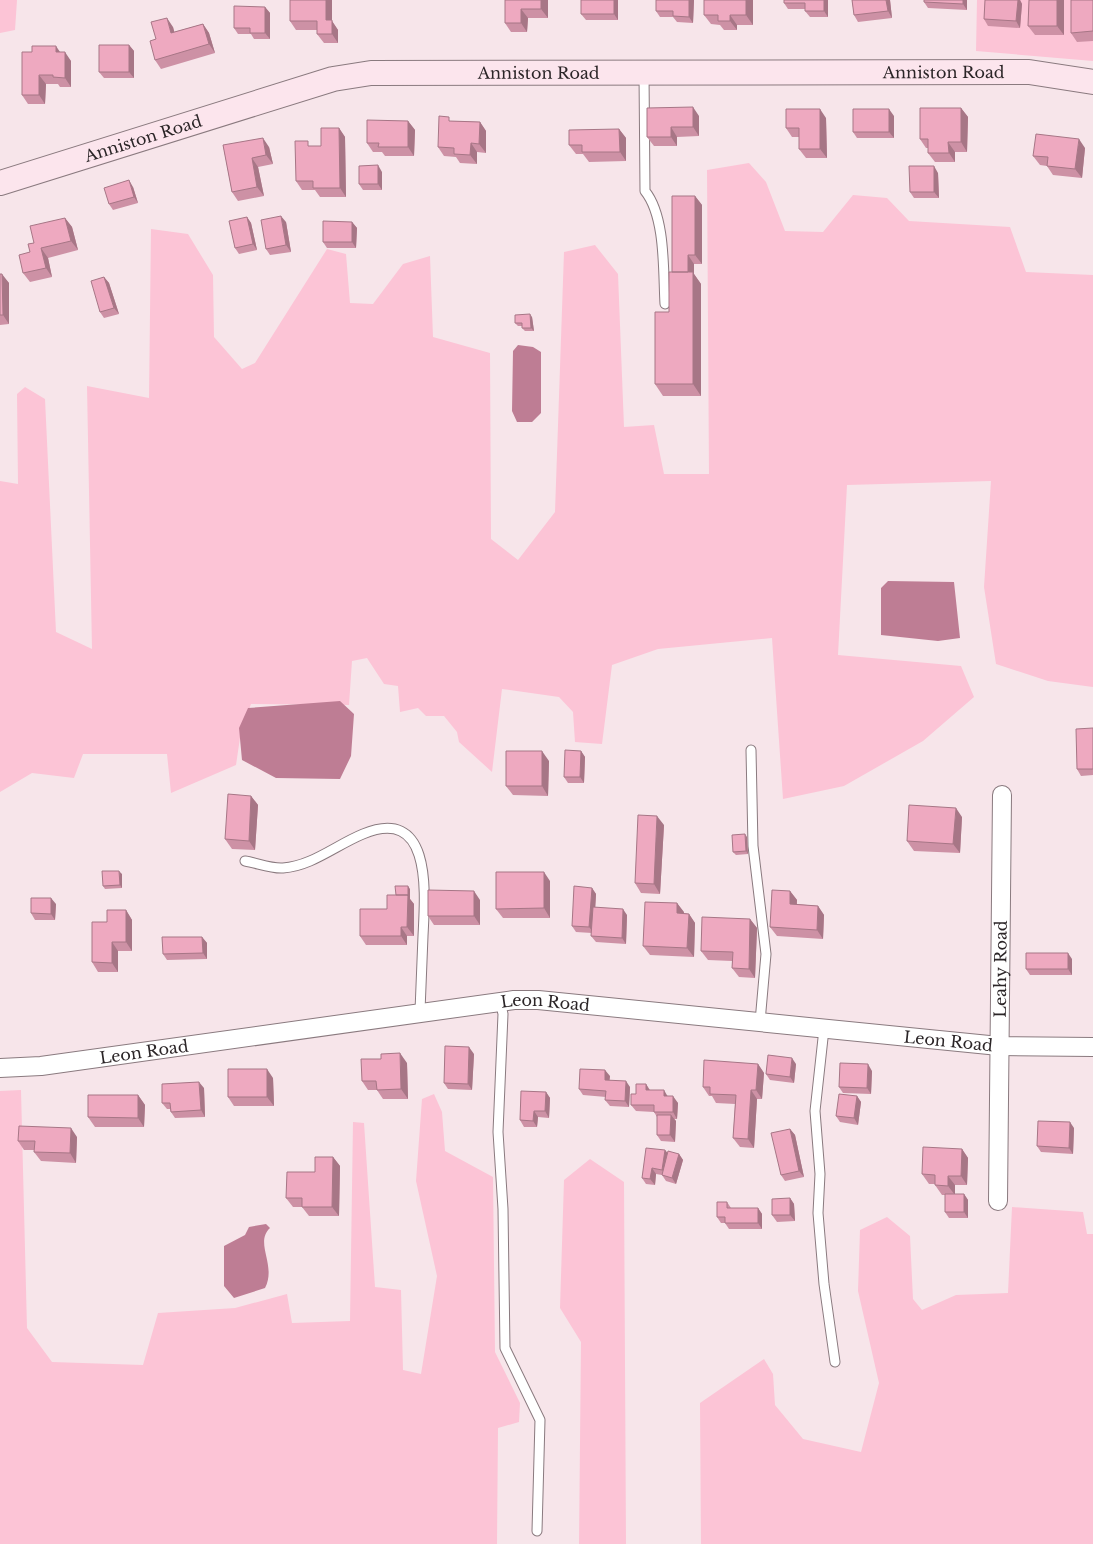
<svg xmlns="http://www.w3.org/2000/svg" width="1093" height="1544" viewBox="0 0 1093 1544" font-family="'Libre Baskerville',serif">
<rect width="100%" height="100%" fill="#f7e5ea"/>
<path fill="#fcc4d6" d="M0,0H17L15,30L0,33Z
M977,0H1093V61L976,51Z
M749,163L766,182L785,231L823,232L853,195L887,198L909,221L1010,227L1026,272L1093,275V687L1048,681L996,664L984,587L991,481L847,485L838,655L961,666L974,697L923,741L844,786L783,799L772,638L658,649L612,665L602,744L575,742L573,712L559,697L502,689L492,772L459,742L457,732L444,716H426L418,708L400,712L398,686L384,684L367,658L352,661L349,705L251,704L241,731L236,765L171,793L167,754H83L74,778L32,773L0,792V481L18,484L17,394L25,387L45,399L56,632L92,649L87,386L149,398L151,229L188,234L213,275L214,337L242,369L255,363L327,249L346,254L350,303L373,304L403,264L430,256L433,337L490,353L491,539L518,560L555,512L564,252L595,245L618,274L624,427L654,425L664,474H709L707,170Z
M21,1090L27,1328L52,1362L143,1365L158,1313L235,1308L287,1294L292,1323L350,1321L353,1122L364,1123L375,1287L401,1290L403,1370L421,1374L437,1276L416,1181L422,1099L434,1094L442,1112L445,1151L493,1177L495,1352L520,1403L519,1422L498,1428L497,1544H0V1091Z
M590,1159L624,1182L626,1544H579L581,1342L560,1308L564,1180Z
M1012,1207L1083,1212L1087,1234H1093V1544H701L700,1403L764,1359L773,1374L775,1405L803,1439L861,1452L879,1383L858,1291L860,1230L887,1217L910,1236L913,1299L922,1310L956,1295L1008,1293Z"/>
<path fill="#be7d94" d="M518,345L533,347L541,352V413L532,422H517L512,411L513,351Z
M888,581L954,582L960,638L938,641L881,635V588Z
M340,701L354,714L351,756L340,779L276,778L242,760L239,728L248,708Z
M266,1224L270,1228C254,1243 277,1265 265,1288L234,1298L224,1286V1246L245,1235L249,1227Z"/>
<g fill="none" stroke-linecap="round" stroke-linejoin="round">
<defs>
<path id="lane" d="M644,73L645,191C666,217 663,272 665,304
M751,750L753,846L766,954L760,1022
M245,861C257,863 272,869 283,868C312,866 336,845 363,834C433,805 425,894 423,936C422,961 421,986 420,1011
M500,1001L503,1014L498,1132L503,1209L505,1348L540,1420L537,1531
M824,1029L815,1111L820,1174L818,1213L824,1284L835,1362"/>
<g id="street">
<path id="s1" d="M0,1068L41,1066L514,1000H538L999,1046L1093,1047"/>
<path id="s2" d="M998,1201L1002,795"/>
</g>
<g id="secondary">
<path id="s3" d="M0,183L333,79L371,73L1029,72L1093,82"/>
</g>
</defs>
<use href="#lane" stroke="#8a7a7f" stroke-width="11"/>
<use href="#street" stroke="#8a7a7f" stroke-width="20"/>
<use href="#secondary" stroke="#8a7a7f" stroke-width="26"/>
<use href="#lane" stroke="#fff" stroke-width="9"/>
<use href="#street" stroke="#fff" stroke-width="18"/>
<use href="#secondary" stroke="#fce5ed" stroke-width="24"/>
</g>
<path fill="#cd91a5" d="M505,0H548V18H528L527,32H511L505,23Z
M618,0V20H586L581,14Z
M694,0L693,23L677,22L673,17H660L656,11Z
M753,0V25H737V30H724L720,25L711,24L704,15Z
M828,0V17H810L805,11V9H788L784,3Z
M852,0H890L892,18L858,22L854,15Z
M967,0V10L928,8L924,2Z
M985,0H1020L1022,4L1020,28L988,26L984,19Z
M1029,0H1064V35H1035L1028,26Z
M1093,0V41L1077,42L1071,33Z
M265,7L270,13V39H254L251,34H238L234,28Z
M290,21H332L338,30V43H324L317,34V30H296Z
M203,24L209,33L215,53L161,69L155,60L156,39L173,27L174,32Z
M129,45L134,51V78H104L99,72Z
M60,52L71,61V87H60L58,84H46L45,104H28L22,95Z
M961,108L968,117L967,152H955V162H935L928,153V148H926L920,139Z
M699,116V136L677,137V146H654L647,137Z
M894,116V138H857L853,132Z
M826,118L827,158H806L799,149V137H792L786,128Z
M408,121L415,130L414,156H385L382,152H373L367,143Z
M451,121L480,122L486,131V153L477,152V164L460,163L456,157L444,156L438,147Z
M339,128L345,137L346,197H320L315,190H302L296,181L312,146H321Z
M619,129L626,138V161L589,162L583,154H576L569,145Z
M223,145L269,147L273,164L258,167L264,196L238,201L232,192Z
M1085,148L1082,178L1053,175L1047,166L1040,165L1033,156Z
M382,172V190H363L359,184Z
M938,173L939,198H914L910,192Z
M133,187L138,203L113,210L109,204Z
M695,196L702,205V264H694V274L701,284V396H663L655,384L669,312L672,272Z
M247,217L251,223L257,250L239,254L235,248Z
M65,218L72,227L78,250L48,258L52,277L30,282L23,273L30,252L34,243Z
M286,222L291,252L270,255L266,249Z
M352,222L357,228L356,248H327L323,242Z
M0,274L9,283V324L0,325Z
M104,277L109,283L119,314L104,318L100,312Z
M532,317L534,331H525L522,328V326H518L515,323Z
M1093,728V775L1081,776L1077,769Z
M581,751L585,757L584,783H568L564,777Z
M549,761L548,796L513,795L506,786Z
M251,796L258,805L255,850L232,849L225,839Z
M962,817L960,853L914,851L907,841Z
M664,825L660,894L641,893L635,883Z
M747,837L748,854L736,855L733,852Z
M122,874V888L105,889L103,886Z
M550,881V918H503L496,909Z
M592,888L596,894L595,907L627,915L626,944L596,942L591,936L592,933L576,932L572,926Z
M410,889V899L414,904V936H407V945H366L360,936L387,909L396,895Z
M790,891L797,900V904L818,906L824,915L823,939L777,936L770,927Z
M480,900V925H434L428,916Z
M677,903L684,913L689,914L695,923L694,957L650,955L643,946Z
M56,904L55,920H35L31,913Z
M126,910L132,920V951H118V972H98L92,962L107,922Z
M750,919L757,928L755,978L739,977L732,968V961L708,960L701,951Z
M202,937L207,943V959L167,960L163,954Z
M1072,959V975H1030L1026,969Z
M474,1054L472,1090L448,1089L444,1083Z
M407,1063L408,1099H383L377,1090H368L362,1081Z
M758,1064L764,1073L762,1099H757L754,1148L740,1147L733,1138L735,1104L716,1103L712,1096H709L703,1087Z
M796,1064L794,1083L770,1080L766,1074Z
M872,1071L871,1094L843,1093L839,1087Z
M610,1076L609,1080L630,1087L629,1107L610,1106L605,1100L606,1097L583,1095L579,1089Z
M273,1078L274,1106H234L228,1097Z
M646,1084L650,1090L668,1096L678,1103L677,1119H674L676,1121L675,1142L661,1141L657,1135V1117L654,1112L636,1111L631,1105L636,1094Z
M204,1088L205,1117L175,1118L171,1112L170,1109H167L162,1103Z
M546,1092L550,1098L549,1118L538,1117L537,1127H524L520,1120Z
M138,1095L145,1105L144,1127H95L88,1117Z
M857,1096L861,1102L858,1125L840,1122L836,1116Z
M1074,1128L1073,1154L1041,1152L1037,1146Z
M790,1129L795,1135L804,1177L785,1181L781,1175Z
M77,1137L76,1163L41,1161L34,1152V1150H24L18,1141Z
M962,1149L968,1158L967,1185H955V1194H964L968,1200V1218H949L945,1212V1195H942L935,1185V1184H929L922,1174Z
M665,1150L668,1154H679L683,1160L676,1184L666,1181L662,1175L656,1174L655,1185L646,1184L642,1178Z
M333,1157L340,1166L339,1216H309L302,1207H293L286,1198Z
M790,1198L794,1204L795,1221L777,1222L772,1215Z
M727,1202L731,1208H758L762,1214V1229H729L725,1223H721L717,1217Z"/>
<path fill="#a77686" d="M326,0H332V21L338,30V43L332,34L326,20Z
M541,0H548V18L541,9Z
M614,0H618V20L614,14Z
M689,0H694L693,23L689,17Z
M746,0H753V25L746,15Z
M824,0H828V17L824,11Z
M886,0H890L892,18L888,11Z
M963,0H967V10L963,4Z
M1018,0H1020L1022,4L1020,28L1016,21Z
M1057,0H1064V35L1057,26Z
M265,7L270,13V39L265,33Z
M521,9L528,18L527,32L521,23Z
M730,15L737,25V30L730,21Z
M167,18L173,27L177,42L171,33Z
M203,24L209,33L215,53L209,44Z
M129,45L134,51V78L129,72Z
M56,46L62,55L56,52Z
M65,52L71,61V87L65,78Z
M39,75L46,84L45,104L39,95Z
M693,107L699,116V136L693,127Z
M961,108L968,117L967,152L961,142Z
M820,109L826,118L827,158L820,149Z
M889,109L894,116V138L889,132Z
M408,121L415,130L414,156L408,147Z
M480,122L486,131V153L479,144Z
M671,127L677,137V146L671,137Z
M339,128L345,137L346,197L340,188Z
M619,129L626,138V161L620,152Z
M263,138L269,147L273,164L266,155Z
M1079,139L1085,148L1082,178L1075,169Z
M948,142L955,152V162L949,153Z
M471,143L477,152V164L470,155Z
M252,158L258,167L264,196L257,187Z
M378,165L382,172V190L378,184Z
M934,166L938,173L939,198L934,192Z
M129,180L133,187L138,203L134,197Z
M695,196L702,205V264L695,255Z
M281,216L286,222L291,252L286,245Z
M247,217L251,223L257,250L253,244Z
M65,218L72,227L78,250L71,241Z
M352,222L357,228L356,248L352,242Z
M41,248L48,258L52,277L46,268Z
M688,255L694,264V274L701,284V396L693,384L688,274Z
M2,274L9,283V324L3,315Z
M104,277L109,283L119,314L114,308Z
M530,314L532,317L534,331L531,328Z
M542,751L549,761L548,796L542,786Z
M581,751L585,757L584,783L580,777Z
M251,796L258,805L255,850L249,841Z
M956,808L962,817L960,853L953,844Z
M657,816L664,825L660,894L654,884Z
M745,834L747,837L748,854L746,851Z
M119,871L122,874V888L120,885Z
M544,872L550,881V918L544,908Z
M408,886L410,889V899L414,904V936L407,927Z
M592,888L596,894L594,933L589,927Z
M474,891L480,900V925L474,916Z
M790,891L797,900L796,913L790,904Z
M51,898L56,904L55,920L51,914Z
M677,903L684,912L683,922L677,913Z
M818,906L824,915L823,939L817,930Z
M623,909L627,915L626,944L622,938Z
M126,910L132,920V951L126,942Z
M689,914L695,923L694,957L687,948Z
M750,919L757,928L755,978L749,969Z
M401,927L407,936V945L401,936Z
M202,937L207,943V959L203,953Z
M112,942L118,951V972L112,963Z
M1068,953L1072,959V975L1068,969Z
M469,1047L474,1054L472,1090L468,1084Z
M400,1053L407,1063L408,1099L401,1089Z
M792,1058L796,1064L794,1083L790,1077Z
M758,1064L764,1073L762,1099L756,1090Z
M868,1064L872,1071L871,1094L867,1088Z
M267,1069L273,1078L274,1106L267,1097Z
M605,1070L610,1076L609,1086L605,1080Z
M626,1081L630,1087L629,1107L625,1101Z
M199,1082L204,1088L205,1117L201,1110Z
M646,1084L650,1091L646,1090Z
M664,1090L668,1097L664,1096Z
M751,1090L757,1099L754,1148L748,1139Z
M546,1092L550,1098L549,1118L545,1111Z
M138,1095L145,1105L144,1127L138,1118Z
M673,1096L678,1103L677,1119L673,1112Z
M857,1096L861,1102L858,1125L854,1118Z
M534,1111L538,1117L537,1127L533,1121Z
M671,1115L676,1121L675,1142L670,1135Z
M1070,1122L1074,1128L1073,1154L1069,1148Z
M71,1128L77,1137L76,1163L70,1153Z
M790,1129L795,1135L804,1177L799,1171Z
M962,1149L968,1158L967,1185L961,1176Z
M665,1150L670,1156L667,1176L662,1170Z
M679,1154L683,1160L676,1184L672,1178Z
M333,1157L340,1166L339,1216L332,1207Z
M652,1168L656,1174L655,1185L650,1179Z
M948,1176L955,1185V1195L948,1186Z
M964,1194L968,1200V1218L964,1212Z
M790,1198L794,1204L795,1221L790,1215Z
M758,1208L762,1214V1229L758,1223Z"/>
<path fill="#eea9c0" stroke="#a77686" d="M290,0H326V20H332V34H317V21H290Z
M505,0H541V9H521V23H505Z
M581,0H614V14H581Z
M656,0H689V17L673,16V11H656Z
M704,0H746V15H730V21H718V15H704Z
M784,0H824V11H805V3H784Z
M852,0H886L888,11L854,15Z
M924,0H963V4L924,2Z
M985,0H1018L1016,21L984,19Z
M1029,0H1057V26H1028Z
M1071,0H1093V31L1071,33Z
M234,6L265,7V33H250V28H234Z
M167,18L171,33L203,24L209,44L155,60L150,41L156,39L151,22Z
M99,45H129V72H99Z
M32,46H56V52H65V78L53,77V75H39V95H22V52H32Z
M693,107V127H671V137H647V108Z
M920,108H961V142H948L949,153H928V139H920Z
M786,109H820V149H799V128H786Z
M853,109H889V132H853Z
M439,116L449,117V121L480,122L479,144L471,143L470,155L454,154V148L438,147Z
M367,120L408,121V147H378L379,143H367Z
M321,128H339L340,188H313V181H296L295,141H308V146H321Z
M619,129L620,152H582V145H569V130Z
M1036,134L1079,139L1075,169L1047,166L1048,157L1033,156Z
M263,138L266,155L252,158L257,187L232,192L223,145Z
M378,165V184H359V166Z
M909,166H934V192H910Z
M129,180L134,197L109,204L104,188Z
M672,196H695V255H688V272H672Z
M281,216L286,245L266,249L261,220Z
M247,217L253,244L235,248L229,221Z
M65,218L71,241L41,248L46,268L23,273L19,255L30,252L28,244L34,243L30,226Z
M323,221L352,222V242H323Z
M669,272H693V384H655V312H669Z
M0,274H2L3,315H0Z
M104,277L114,308L100,312L91,281Z
M530,314L531,328H522V323H515V315Z
M1093,728V769H1077L1076,729Z
M565,750L581,751L580,777H564Z
M506,751H542V786H506Z
M228,794L251,796L249,841L225,839Z
M909,805L956,808L953,844L907,841Z
M638,815L657,816L654,884L635,883Z
M745,834L746,851L733,852L732,835Z
M102,871H119L120,885L103,886Z
M496,872H544V908L496,909Z
M395,886H408V896V895H396Z
M574,886L592,888L589,927L572,926Z
M428,890L474,891V916H428Z
M772,890L790,891V904L818,906L817,930L770,927Z
M387,895H408L407,927H401V936H360V909H387Z
M31,898H51V914L31,913Z
M645,902L677,903V913L689,914L687,948L643,946Z
M593,907L623,909L622,938L591,936Z
M107,910H126V942H112V963L92,962V922H107Z
M702,917L750,919L749,969L732,968L733,952L701,951Z
M162,937H202L203,953L163,954Z
M1026,953H1068V969H1026Z
M445,1046L469,1047L468,1084L444,1083Z
M400,1053L401,1089L377,1090L376,1081H362L361,1059H381V1054Z
M768,1055L792,1058L790,1077L766,1074Z
M704,1060L758,1064L756,1090H751L748,1139L733,1138L736,1095L710,1094V1087H703Z
M840,1063L868,1064L867,1088L839,1087Z
M228,1069H267V1097H228Z
M580,1069L605,1070V1080L626,1081L625,1101L605,1100L606,1091L579,1089Z
M199,1082L201,1110L171,1112L170,1103H162V1084Z
M636,1084H646V1090H664V1096H673V1112H654V1105H631V1094H636Z
M521,1091L546,1092L545,1111H534L533,1121L520,1120Z
M839,1094L857,1096L854,1118L836,1116Z
M88,1095H138V1118L88,1117Z
M657,1115H671L670,1135H657Z
M1038,1121L1070,1122L1069,1148L1037,1146Z
M19,1126L71,1128L70,1153L34,1152L35,1141H18Z
M790,1129L799,1171L781,1175L771,1133Z
M923,1147L962,1149L961,1176H948V1186L935,1185V1175L922,1174Z
M646,1148L665,1150L662,1170L652,1168L650,1179L642,1178Z
M668,1151L679,1154L672,1178L662,1175Z
M315,1157H333L332,1207H302V1198H286L287,1172H315Z
M945,1194H964V1212H945Z
M790,1198V1215H772V1199Z
M717,1202H727V1208H758V1223H725V1217H717Z"/>
<g text-anchor="middle" stroke-width="4.5" stroke-linejoin="round" paint-order="stroke">
<g font-size="16" fill="#2b2527" stroke="#fff">
<text dy="6" stroke="none"><textPath href="#s3" startOffset="960">Anniston Road</textPath></text>
<text dy="6" stroke="none"><textPath href="#s3" startOffset="555">Anniston Road</textPath></text>
<text dy="6" stroke="none"><textPath href="#s3" startOffset="150">Anniston Road</textPath></text>
<text dy="6" stroke="none"><textPath href="#s2" startOffset="232">Leahy Road</textPath></text>
<text dy="6" stroke="none"><textPath href="#s1" startOffset="550">Leon Road</textPath></text>
<text dy="6" stroke="none"><textPath href="#s1" startOffset="955">Leon Road</textPath></text>
<text dy="6" stroke="none"><textPath href="#s1" startOffset="145">Leon Road</textPath></text>
</g>
</g>
</svg>
